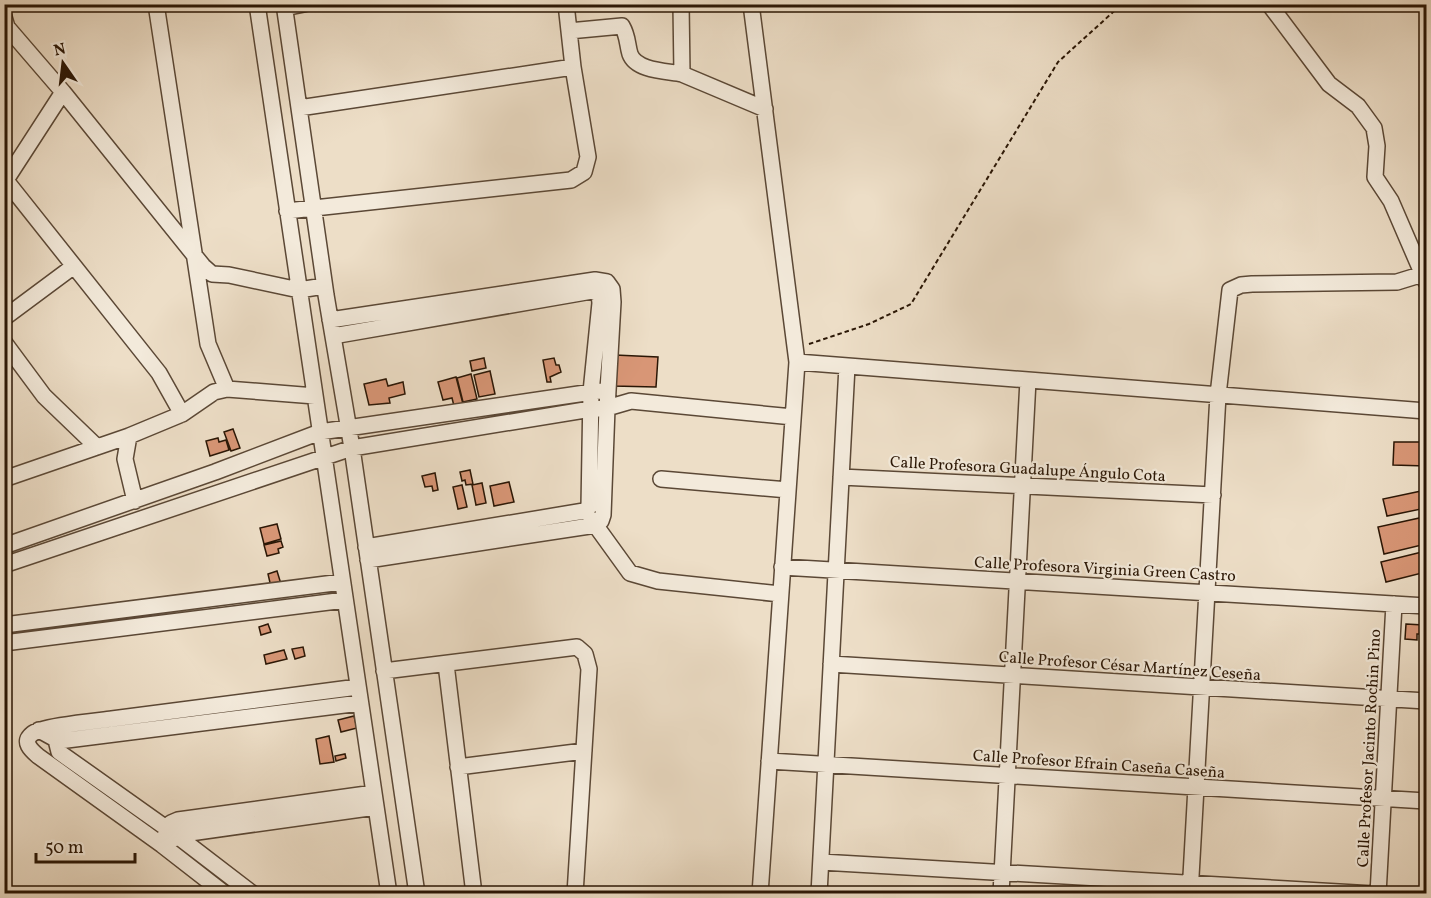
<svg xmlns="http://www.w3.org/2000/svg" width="1431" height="898" viewBox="0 0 1431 898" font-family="Vollkorn,serif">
<rect width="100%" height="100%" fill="#eddec7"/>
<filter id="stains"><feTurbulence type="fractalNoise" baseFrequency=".00333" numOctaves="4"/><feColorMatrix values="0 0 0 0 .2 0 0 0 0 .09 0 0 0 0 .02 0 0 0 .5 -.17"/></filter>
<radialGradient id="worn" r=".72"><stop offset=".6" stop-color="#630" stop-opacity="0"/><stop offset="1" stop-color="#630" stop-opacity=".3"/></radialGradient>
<path fill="#d89676" stroke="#2a1605" stroke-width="1.5" d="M615,355L658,357L656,387L613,386Z
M484,358L486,368L472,371L470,361Z
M554,358L556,365H559L561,372L550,377L551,382H547L543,360Z
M490,371L495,394L479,397L474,375Z
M471,374L477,399L463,402L457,378Z
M456,377L463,404L454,406L452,398L443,400L438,382Z
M386,379L388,386L403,382L405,394L389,398L390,403L369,405L364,384Z
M233,429L240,448L231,451L224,432Z
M218,438L219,442L226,440L229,450L210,456L206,441Z
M1394,442H1426V466L1393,465Z
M470,470L473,484L466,485L465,480L462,481L460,472Z
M435,473L438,490L433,491L432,486L425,487L422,476Z
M509,482L514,502L494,506L490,486Z
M482,483L486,503L476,505L472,485Z
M462,485L467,507L458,509L453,487Z
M1426,490V508L1387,516L1383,499Z
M1424,517L1426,529V544L1384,554L1378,527Z
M277,524L281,539L264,544L260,528Z
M281,541L283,547L278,549L279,553L267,556L264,545Z
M1426,551V572L1386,582L1381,562Z
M277,571L281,584L271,587L268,574Z
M268,624L271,632L261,635L259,627Z
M1406,624L1423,625V634H1417V640L1405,639Z
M1423,640H1426V649H1422Z
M303,647L305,656L295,659L292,649Z
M284,650L287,659L266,664L264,655Z
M1422,650H1426V661L1422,660Z
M354,716L357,728L341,732L338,720Z
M329,736L334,762L320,764L316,739Z
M345,754L346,758L336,761L335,756Z"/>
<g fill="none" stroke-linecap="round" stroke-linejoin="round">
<defs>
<path id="minor" d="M156,4L208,344L227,389
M257,4L389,894
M284,4L326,295L352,448L417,894
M681,4L682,74L765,109
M751,4L797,362L760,894
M1269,4L1329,84L1358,106L1374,128L1377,146L1375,177L1391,201L1426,282
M284,8L304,4
M4,17L7,27L63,92L203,266L212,274L229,275L299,290L324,286
M569,31L622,26C628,36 627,44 630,54C636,71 667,71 682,74
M299,108L573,67
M4,178L159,373L182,414
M4,183L63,92
M287,211L571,180L584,172L588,157L573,67L566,4
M4,318L74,266
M330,320L595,280L607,282L612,289L613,302L607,408L603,515L601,521L596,525L368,560
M333,336L592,291L599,294L600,303L591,392L589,507L584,511L366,547
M4,342L44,396L97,447
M797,362L1426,411
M129,436L125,459L135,501
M841,477L1213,495
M4,479L129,436L182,414L214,392L227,389L315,396
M661,479L788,490
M591,519L630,573L658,581L780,594
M4,546L215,472L320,432L599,391
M4,565L352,448L591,409L607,408L631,401L793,417
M782,567L1426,606
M4,625L342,582
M4,643L345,600
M446,664L474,894
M831,664L1426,701
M384,671L577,647L585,654L589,669L575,894
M39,730L59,741L360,703
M59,741L57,744L59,752L176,835L253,894
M769,761L1426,801
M458,767L584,751
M164,838L171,823L178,820L374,793
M174,839L176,835L376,807
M821,862L1374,894
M225,894L162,845L38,756C31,750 22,742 32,734C41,726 98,721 112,719C194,709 276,698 358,687
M819,894L847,366
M1001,894L1028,380
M1190,894L1218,395L1230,290L1241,285L1252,284L1397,282L1423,274
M1378,894L1394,604"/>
</defs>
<use href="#minor" stroke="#5b4836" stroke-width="18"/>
<path stroke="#2a1605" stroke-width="2" stroke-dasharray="4.5 3" stroke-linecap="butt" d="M809,344L869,324L911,304L1058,62L1122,4"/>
<use href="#minor" stroke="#f3eadb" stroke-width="15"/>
</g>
<g text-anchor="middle" stroke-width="4.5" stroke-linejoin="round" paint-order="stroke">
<g font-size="16" fill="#2a1605" stroke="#f3eadb">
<text transform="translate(1028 468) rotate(3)" y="6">Calle Profesora Guadalupe Ángulo Cota</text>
<text transform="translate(1105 568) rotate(3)" y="6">Calle Profesora Virginia Green Castro</text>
<text transform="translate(1130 665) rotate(4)" y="6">Calle Profesor César Martínez Ceseña</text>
<text transform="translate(1368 748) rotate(-87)" y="6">Calle Profesor Jacinto Rochin Pino</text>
<text transform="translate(1099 763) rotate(4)" y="6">Calle Profesor Efrain Caseña Caseña</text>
</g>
</g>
<rect width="1431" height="898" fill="none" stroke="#eddec7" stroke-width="24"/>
<rect x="6" y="6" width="1419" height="886" fill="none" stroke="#2a1605" stroke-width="3"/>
<rect x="12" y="12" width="1407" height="874" fill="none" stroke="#2a1605" stroke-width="1.5"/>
<g transform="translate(63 63) rotate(346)" stroke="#f3eadb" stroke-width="4.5" paint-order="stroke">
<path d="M0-4.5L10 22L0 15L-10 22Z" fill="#2a1605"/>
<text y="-9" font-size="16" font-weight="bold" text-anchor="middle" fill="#2a1605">N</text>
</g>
<path d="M36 853v9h99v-9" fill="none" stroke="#2a1605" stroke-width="3"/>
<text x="45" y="853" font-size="18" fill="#2a1605" stroke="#f3eadb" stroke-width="4.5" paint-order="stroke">50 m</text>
<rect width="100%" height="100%" filter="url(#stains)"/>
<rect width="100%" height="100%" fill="url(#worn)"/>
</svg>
